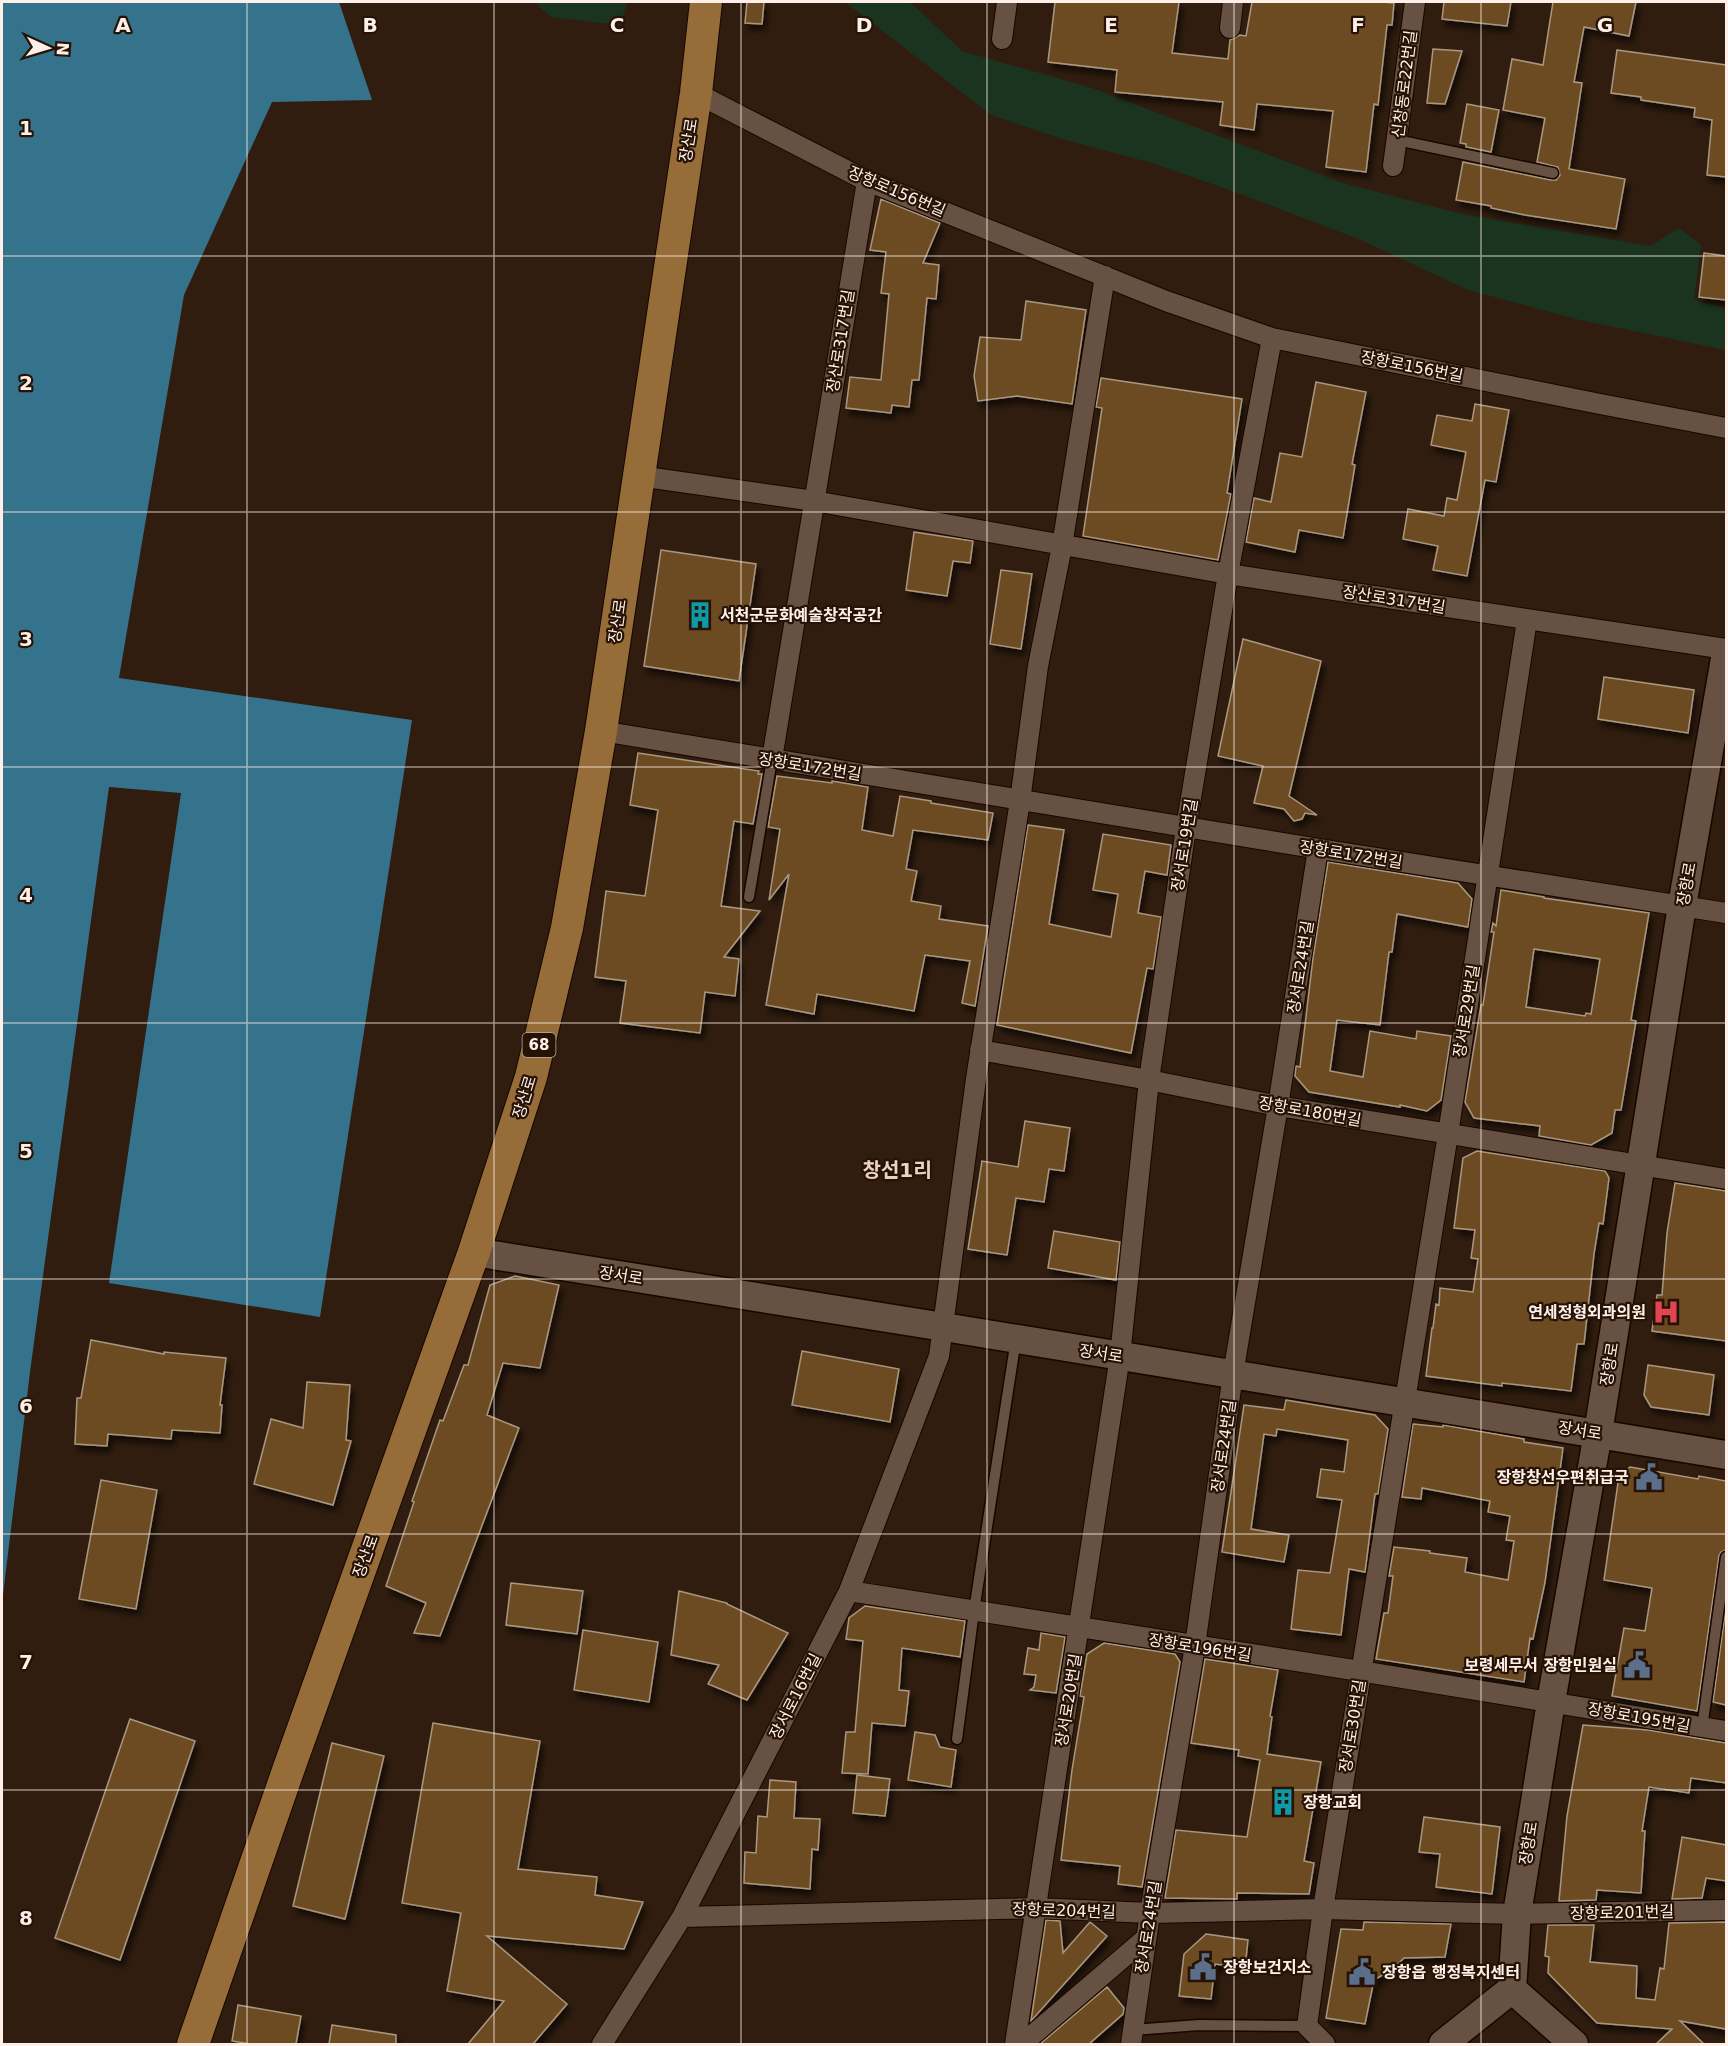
<svg xmlns="http://www.w3.org/2000/svg" width="1728" height="2046" viewBox="0 0 1728 2046" font-family="'DejaVu Sans','Noto Sans KR',sans-serif">
<defs>
<filter id="shadow"><feDropShadow dx="3.5" dy="6" stdDeviation="3" flood-color="#0009"/></filter>
</defs>
<rect width="100%" height="100%" fill="#301d0f"/>
<path fill="#1a3420" d="M534,2H628L619,25L551,17Z
M845,2H910L962,51L1092,88L1343,183L1462,214L1650,246L1679,228L1701,245L1694,300L1726,308V350L1580,320L1468,290L1361,240L1235,192L1155,164L1062,139L991,115Z"/>
<path fill="#35728b" d="M2,2H339L372,100L272,102L184,295L119,678L412,720L320,1317L109,1283L181,793L109,787L30,1372L2,1603Z"/>
<path fill="#6c4c20" stroke="#aa9781" stroke-width="1.5" fill-rule="evenodd" filter="url(#shadow)" d="M747,2H764L762,24L745,23Z
M1055,2H1179L1172,53L1228,59L1230,40L1240,35L1246,36L1252,2H1381L1394,3L1392,25H1387L1378,105L1374,104L1366,172L1326,167L1333,111L1257,104L1254,130L1220,125L1223,102L1115,92L1117,70L1048,62Z
M1444,2H1511L1507,26L1442,19Z
M1553,2H1636L1629,36L1584,27L1574,82L1582,83L1569,169L1625,179L1616,229L1525,215L1491,208V206L1456,200L1463,162L1551,180H1556L1560,175L1558,167L1537,162L1545,118L1503,110L1512,59L1543,65Z
M1433,49L1462,51L1445,104L1427,103Z
M1617,50L1726,65V177L1707,175L1712,120L1694,117L1695,108L1641,100V97L1611,93Z
M1467,104L1499,110L1491,152L1466,147V144L1460,143Z
M881,199L940,223L923,263L939,265L936,299L927,298L919,380H912L909,407L892,405L891,413L846,408L850,377L881,380L889,294L881,293L886,252L870,250Z
M1704,253L1726,256V300L1699,297Z
M1026,301L1086,310L1072,404L1017,396L978,401L974,376L980,337L1021,340Z
M1101,378L1242,399L1227,493L1231,494L1218,560L1083,536L1102,408L1096,407Z
M1316,382L1366,392L1352,464L1355,465L1343,538L1299,530L1295,552L1246,542L1254,498L1271,502L1280,453L1302,457Z
M1475,404L1509,410L1496,482L1485,480L1467,576L1433,570L1438,546L1403,539L1408,509L1444,516L1447,498L1457,500L1466,452L1431,445L1437,415L1472,421Z
M914,532L973,541L970,563L953,561L947,596L906,590Z
M661,550L756,564L739,681L644,666Z
M1001,570L1032,574L1021,649L990,644Z
M1243,639L1321,661L1289,796L1317,815L1305,813L1302,819L1294,821L1284,809L1254,803L1263,766L1218,756Z
M1604,677L1694,690L1688,733L1598,719Z
M638,753L759,771L758,774H762L753,824L734,821L721,906L760,911L724,957L739,959L735,996L705,992L700,1033L620,1023L626,981L595,977L606,891L645,896L658,810L630,805Z
M777,776L832,783V781L868,787L862,830L893,836L900,796L931,801V803L993,813L988,840L913,830L906,869L917,871L911,901L941,906L939,919L988,926L975,1006L962,1003L970,961L925,955L914,1011L817,994L814,1014L766,1005L789,874L769,900L780,829L768,827Z
M1028,825L1064,830L1049,924L1111,937L1118,894L1093,890L1103,834L1171,845L1167,875L1145,871L1138,913L1161,917L1153,969L1147,968L1131,1053L997,1025Z
M1328,862L1458,883L1472,899L1468,927L1397,914L1392,952H1389L1380,1025L1337,1020L1330,1071L1363,1077L1370,1031L1416,1039L1417,1031L1451,1036L1441,1100L1427,1111L1400,1105V1107L1309,1092L1295,1076L1296,1066L1300,1067L1313,958Z
M1501,890L1544,897V898L1649,913L1631,1020L1636,1021L1621,1110H1615L1612,1133L1591,1145L1539,1136L1540,1126L1474,1118L1465,1102L1481,1005H1483L1494,932H1491L1493,923L1496,926ZM1534,949L1600,959L1591,1014L1586,1013L1585,1016L1526,1007Z
M1025,1121L1070,1128L1064,1171L1049,1169L1044,1202L1016,1198L1007,1255L968,1249L982,1161L1018,1167Z
M1477,1151L1605,1171L1609,1178L1603,1224L1599,1223L1594,1254L1584,1344H1577L1571,1391L1502,1383V1386L1426,1376L1432,1328H1433L1436,1304L1439,1305L1440,1288L1473,1292L1478,1259L1471,1258L1475,1230L1454,1228L1463,1158Z
M1675,1183L1726,1191V1341L1652,1331L1657,1295H1662L1667,1233Z
M1054,1231L1120,1242L1116,1280L1048,1268Z
M515,1276L559,1285L540,1368L503,1363L487,1415L519,1428L440,1636L414,1633L426,1603L386,1586L414,1502L412,1501L440,1420L443,1421L464,1365H468L490,1285Z
M91,1340L164,1354V1352L226,1358L220,1405H222L220,1433L172,1430L171,1439L108,1434L107,1446L75,1444L77,1398H81Z
M802,1351L899,1369L890,1422L792,1405Z
M1648,1365L1714,1375L1709,1415L1651,1407L1644,1395Z
M307,1382L350,1385L346,1440L351,1441L333,1505L254,1484L271,1419L303,1428Z
M1286,1400L1375,1415L1388,1429L1378,1494H1375L1365,1572L1349,1569L1341,1635L1291,1629L1298,1570L1330,1573L1342,1500L1317,1497L1321,1469L1344,1472L1348,1440L1277,1429L1276,1436L1264,1434L1251,1529L1289,1535L1284,1562L1222,1552L1244,1405L1284,1410Z
M1413,1424L1443,1427V1425L1524,1439V1442L1563,1448L1545,1582L1533,1639L1530,1638L1524,1682L1376,1659L1384,1613H1388L1393,1576H1389L1394,1547L1430,1551V1553L1467,1558L1465,1572L1508,1580L1514,1541L1506,1540L1510,1516L1488,1512L1490,1501L1422,1488L1421,1499L1402,1497Z
M1630,1467L1698,1479L1699,1476L1726,1481V1550L1721,1552L1719,1556L1697,1711L1612,1696L1624,1628L1645,1631L1652,1588L1604,1580L1619,1476Z
M101,1480L157,1490L136,1609L79,1599Z
M511,1583L583,1591L577,1634L506,1625Z
M679,1591L727,1603V1604L788,1633L747,1700L708,1684L719,1665L671,1655Z
M865,1606L965,1621L960,1657L902,1648L899,1690L909,1691L905,1726L872,1723L868,1774L842,1773L846,1732H855L863,1641L846,1639L849,1618Z
M1726,1607V1705L1713,1702Z
M583,1630L658,1642L649,1702L574,1690Z
M1041,1633L1065,1637L1056,1693L1030,1690L1034,1687L1036,1675L1024,1674L1028,1648L1039,1650Z
M1104,1643L1175,1654L1180,1662L1142,1887L1118,1884L1120,1866L1061,1860L1072,1770L1084,1697L1080,1696L1087,1654Z
M1205,1659L1278,1670L1270,1716L1272,1717L1267,1754L1321,1762L1304,1861L1314,1863L1309,1894L1237,1893V1899L1165,1898L1176,1830L1247,1837L1260,1760L1238,1756L1239,1750L1191,1743Z
M130,1719L195,1741L120,1960L55,1938Z
M433,1723L540,1741L518,1869L597,1877L595,1895L643,1902L624,1949L487,1936L567,2004L533,2044H468L504,2001L447,1991L461,1913L402,1903Z
M1583,1725L1648,1730L1726,1743V1783L1691,1778L1689,1793L1649,1787L1642,1831H1645L1641,1893L1597,1890L1596,1900L1559,1901L1567,1816Z
M915,1732L935,1735L940,1747L956,1750L951,1787L908,1780Z
M332,1743L384,1756L345,1919L293,1906Z
M857,1775L890,1779L885,1816L853,1813Z
M770,1780L796,1782L794,1818L820,1819L818,1850L812,1849L810,1889L744,1883L745,1852L756,1853L758,1816L767,1817Z
M1424,1817L1500,1827L1492,1894L1436,1887L1440,1854L1419,1852Z
M1682,1837L1726,1845V1881L1706,1878L1702,1898L1672,1899Z
M1046,1920L1060,1921L1063,1953L1090,1922L1107,1936L1031,2021Z
M1364,1922L1451,1924L1445,1957L1404,1958L1393,1969L1374,1980L1365,2024L1326,2018L1341,1929L1363,1930Z
M1726,1922V2029L1680,2021L1704,2044H1656L1672,2029L1597,2023L1548,1973L1549,1957L1545,1956L1548,1925H1594L1590,1962L1637,1966L1636,1998L1655,2000L1660,1968L1664,1969L1669,1923Z
M1206,1934L1248,1940L1245,1968L1215,1964L1211,1999L1179,1996L1184,1954Z
M1107,1987L1124,2008L1123,2014L1089,2044H1040Z
M238,2005L301,2016L296,2044H251L232,2041Z
M332,2025L396,2035V2044H329Z"/>
<g fill="none" stroke-linecap="round" stroke-linejoin="round">
<defs>
<path id="lane" d="M1397,140L1553,173
M749,897L772,759
M1702,1728L1726,1557
M957,1739L974,1611L1016,1339
M1133,2030L1199,2025L1307,2026"/>
<path id="street" d="M1230,28L1233,2
M1002,39L1007,2
M696,93L867,181L1166,301L1272,338L1595,403L1726,428
M1393,166L1415,2
M639,476L814,501L1228,574L1726,649
M601,731L1326,850L1726,913
M772,759L867,181
M980,1050L1149,1080L1278,1106L1726,1179
M849,1591L1360,1671L1726,1731
M682,1917L1035,1908L1150,1913L1323,1909L1517,1914L1726,1910
M602,2044L682,1917L849,1591L939,1356L976,1079L1020,801L1038,666L1062,546L1105,276
M1015,2044L1120,1356L1149,1080L1186,828L1228,574L1272,338
M1022,2044L1146,1938
M1131,2044L1150,1913L1195,1646L1233,1374L1278,1106L1318,849
M1325,2044L1307,2026L1323,1909L1448,1134L1527,620"/>
<path id="secondary" d="M474,1252L944,1327L1726,1455
M1512,1989L1574,2044
M1443,2044L1512,1989L1517,1914L1551,1702L1598,1433L1682,906L1726,653"/>
<path id="primary" d="M193,2044L290,1765L474,1252L531,1077L567,928L601,731L696,93L706,2"/>
</defs>
<use href="#lane" stroke="#170600" stroke-width="13"/>
<use href="#street" stroke="#170600" stroke-width="22"/>
<use href="#secondary" stroke="#170600" stroke-width="31"/>
<use href="#primary" stroke="#170600" stroke-width="34"/>
<use href="#lane" stroke="#675142" stroke-width="10"/>
<use href="#street" stroke="#675142" stroke-width="20"/>
<use href="#secondary" stroke="#675142" stroke-width="28"/>
<use href="#primary" stroke="#966c39" stroke-width="32"/>
</g>
<path fill="none" stroke="#fef0e8" stroke-width="1.5" stroke-opacity="0.55" d="M247,2V2044M494,2V2044M741,2V2044M987,2V2044M1234,2V2044M1481,2V2044M2,256H1726M2,512H1726M2,767H1726M2,1023H1726M2,1279H1726M2,1534H1726M2,1790H1726"/>
<defs>
<symbol id="building-bare" viewBox="-9 -9 18 18"><path d="M-4-6H4V6H1V3H-1V6H-4ZM-2.5-4.3h1.7v1.8h-1.7ZM.8-4.3h1.7v1.8H.8ZM-2.5-1h1.7V.8h-1.7ZM.8-1h1.7V.8H.8Z" fill="#0f9aa8" stroke="#261306" stroke-width="2.5" paint-order="stroke"/></symbol>
<symbol id="hospital-bare" viewBox="-9 -9 18 18"><path d="M-5-5h3v3.5h4V-5h3V5h-3V1.5h-4V5h-3Z" fill="#e0444e" stroke="#261306" stroke-width="2.5" paint-order="stroke"/></symbol>
<symbol id="civic-bare" viewBox="-9 -9 18 18"><path d="M-.6-6.5H3V-4.5H.6V-3L4-1V1h2V6H-6V1h2V-1L-.6-3ZM-1.2 2.5V6h2.4V2.5Z" fill="#5c6f8a" stroke="#261306" stroke-width="2.5" paint-order="stroke"/></symbol>
</defs>
<g fill-rule="evenodd">
<use href="#building-bare" x="681" y="596" width="38" height="38"/>
<use href="#hospital-bare" x="1647" y="1293" width="38" height="38"/>
<use href="#civic-bare" x="1630" y="1458" width="38" height="38"/>
<use href="#civic-bare" x="1618" y="1646" width="38" height="38"/>
<use href="#building-bare" x="1264" y="1783" width="38" height="38"/>
<use href="#civic-bare" x="1184" y="1948" width="38" height="38"/>
<use href="#civic-bare" x="1343" y="1953" width="38" height="38"/>
</g>
<g text-anchor="middle" stroke-width="4.5" stroke-linejoin="round" paint-order="stroke">
<rect fill="#261306" stroke="#bdaea4" stroke-width="1.5" x="522.5" y="1033" width="33" height="24" rx="4.5"/>
<g font-size="15" font-weight="bold" fill="#fef0e8">
<text x="539" y="1050">68</text>
</g>
<g font-size="16" fill="#fef0e8" stroke="#261306">
<text transform="translate(1404 84) rotate(-83)" y="6">신창동로22번길</text>
<text transform="translate(688 140) rotate(-81)" y="6">장산로</text>
<text transform="translate(897 191) rotate(23)" y="6">장항로156번길</text>
<text transform="translate(840 341) rotate(-81)" y="6">장산로317번길</text>
<text transform="translate(1412 366) rotate(11)" y="6">장항로156번길</text>
<text transform="translate(1394 599) rotate(9)" y="6">장산로317번길</text>
<text transform="translate(617 621) rotate(-82)" y="6">장산로</text>
<text transform="translate(810 766) rotate(9)" y="6">장항로172번길</text>
<text transform="translate(1184 845) rotate(-81)" y="6">장서로19번길</text>
<text transform="translate(1351 854) rotate(9)" y="6">장항로172번길</text>
<text transform="translate(1686 884) rotate(-80)" y="6">장항로</text>
<text transform="translate(1300 967) rotate(-81)" y="6">장서로24번길</text>
<text transform="translate(1466 1011) rotate(-81)" y="6">장서로29번길</text>
<text transform="translate(524 1097) rotate(-73)" y="6">장산로</text>
<text transform="translate(1310 1111) rotate(10)" y="6">장항로180번길</text>
<text transform="translate(621 1275) rotate(9)" y="6">장서로</text>
<text transform="translate(1101 1353) rotate(9)" y="6">장서로</text>
<text transform="translate(1609 1364) rotate(-81)" y="6">장항로</text>
<text transform="translate(1580 1430) rotate(9)" y="6">장서로</text>
<text transform="translate(1223 1446) rotate(-82)" y="6">장서로24번길</text>
<text transform="translate(365 1556) rotate(-70)" y="6">장산로</text>
<text transform="translate(1200 1647) rotate(9)" y="6">장항로196번길</text>
<text transform="translate(795 1696) rotate(-63)" y="6">장서로16번길</text>
<text transform="translate(1068 1700) rotate(-81)" y="6">장서로20번길</text>
<text transform="translate(1639 1717) rotate(10)" y="6">장항로195번길</text>
<text transform="translate(1352 1726) rotate(-81)" y="6">장서로30번길</text>
<text transform="translate(1528 1843) rotate(-81)" y="6">장항로</text>
<text transform="translate(1064 1910) rotate(2)" y="6">장항로204번길</text>
<text transform="translate(1622 1912) rotate(-1)" y="6">장항로201번길</text>
<text transform="translate(1148 1927) rotate(-81)" y="6">장서로24번길</text>
</g>
<g font-size="16" font-weight="bold" fill="#fef0e8" stroke="#261306" text-anchor="start">
<text x="720" y="621">서천군문화예술창작공간</text>
<text x="1646" y="1318" text-anchor="end">연세정형외과의원</text>
<text x="1629" y="1483" text-anchor="end">장항창선우편취급국</text>
<text x="1617" y="1671" text-anchor="end">보령세무서 장항민원실</text>
<text x="1303" y="1808">장항교회</text>
<text x="1223" y="1973">장항보건지소</text>
<text x="1382" y="1978">장항읍 행정복지센터</text>
</g>
<g font-size="20" font-weight="bold" fill="#edd2c1" stroke="#261306">
<text x="897" y="1177">창선1리</text>
</g>
</g>
<g font-size="20" text-anchor="middle" font-weight="bold" fill="#fef0e8" stroke="#261306" stroke-width="4.5" stroke-linejoin="round" paint-order="stroke">
<text x="123" y="32">A</text>
<text x="370" y="32">B</text>
<text x="617" y="32">C</text>
<text x="864" y="32">D</text>
<text x="1111" y="32">E</text>
<text x="1358" y="32">F</text>
<text x="1605" y="32">G</text>
<text x="26" y="135">1</text>
<text x="26" y="390">2</text>
<text x="26" y="646">3</text>
<text x="26" y="902">4</text>
<text x="26" y="1158">5</text>
<text x="26" y="1413">6</text>
<text x="26" y="1669">7</text>
<text x="26" y="1925">8</text>
</g>
<rect width="1728" height="2046" fill="none" stroke="#fef0e8" stroke-width="6"/>
<g transform="translate(48 48) rotate(94)" stroke="#261306" stroke-width="4.5" paint-order="stroke">
<path d="M0-4.5L10 22L0 15L-10 22Z" fill="#fef0e8"/>
<text y="-9" font-size="16" font-weight="bold" text-anchor="middle" fill="#fef0e8">N</text>
</g>
</svg>
